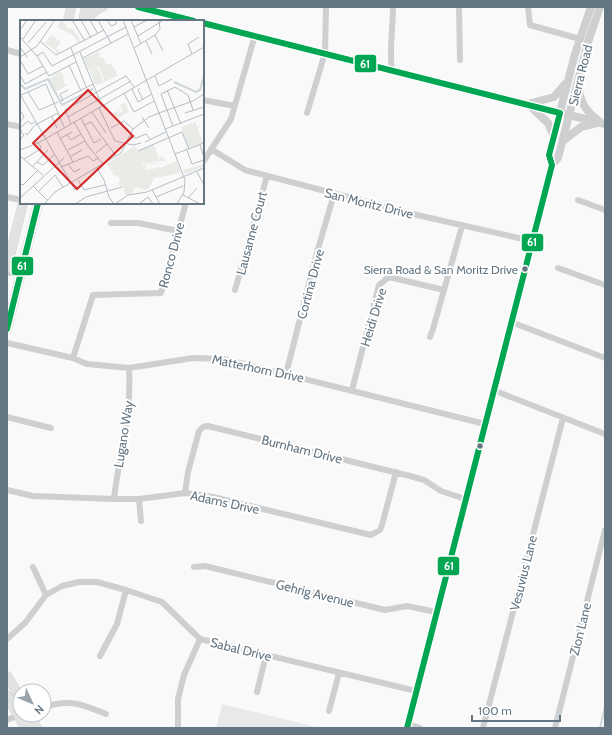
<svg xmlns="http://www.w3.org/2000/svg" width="612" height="735" viewBox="0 0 612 735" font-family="Cabin,sans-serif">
<rect width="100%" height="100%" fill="#f9f9f9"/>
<path fill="#e8e9e9" d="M222,704L320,728H216Z"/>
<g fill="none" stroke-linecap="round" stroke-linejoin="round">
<path stroke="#ced6d9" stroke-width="2" d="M600,728L605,707"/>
<defs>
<path id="secondary" d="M68,21L71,7
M83,21L86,7
M84,21L96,10L103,7
M7,268L23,203
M7,329L38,203
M7,676L20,697
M7,695L25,728
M31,715L37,728"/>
</defs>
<use href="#secondary" stroke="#d5d6d7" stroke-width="10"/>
<path stroke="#cecfd0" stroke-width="6" d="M459,7L460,60
M528,7L530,25L580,39
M7,50L21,54
M392,70C389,50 393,28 393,7
M203,100L235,106
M307,113L325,53L326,7
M7,124L21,127
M211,149L245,170L417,215L532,241
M203,162L231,119L255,35
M7,197L21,200
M578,200L605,210
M111,223H138L178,231
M558,268L605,285
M7,272L20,275
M235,290L267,176
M511,322L605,358
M430,337L433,329L462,226
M7,343L73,358L87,364L129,368L193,358L224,359L485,424
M73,358L93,295L161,293L186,203
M286,374L316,256L334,194
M352,390L379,285L389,277L444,290
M493,390L605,434
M7,417L51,428
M7,490L33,496L114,499H139L185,493L213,497L371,535L380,530L382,525L396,472
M185,493L188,472L199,431L203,427L208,426L410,476L424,480L441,491L465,499
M114,499C119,454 132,415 129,368
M139,499L141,521
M33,567L46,595
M194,567L205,566L385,610L407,606L436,612
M7,639L25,623L46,595L62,586L79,582H97L126,590L162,602L200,639L416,691
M100,656L117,624L126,590
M257,692L266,655
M44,707C71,699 81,704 106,714
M329,711L339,673
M7,720L19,715
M408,724L420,728
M178,728V699L184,675L200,639
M483,728L563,418
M555,728L605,530"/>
<path stroke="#cecfd0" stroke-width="8" d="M138,7L194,21
M203,23L605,124
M578,87C581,102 585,111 598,120
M528,104L554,97L565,84
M532,108L548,123L554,137
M564,140L581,127L597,123
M552,165L549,155L575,54L591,7
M407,728L552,165L558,158L588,42L600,7"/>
<use href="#secondary" stroke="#e1e2e2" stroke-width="9"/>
<defs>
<path id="bus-1" d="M138,7L194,21
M203,23L560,113L549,155L552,165L407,728
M7,329L38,203"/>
</defs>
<use href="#bus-1" stroke="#fff" stroke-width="9"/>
<use href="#bus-1" stroke="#00a651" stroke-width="6"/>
</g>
<g fill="#657683" stroke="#fff" stroke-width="1.5">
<circle cx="525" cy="269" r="3.5"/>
<circle cx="480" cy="446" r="3.5"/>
</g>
<g text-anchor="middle" stroke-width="4" stroke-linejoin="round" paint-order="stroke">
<g font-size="12" fill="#657683" stroke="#fff" text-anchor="end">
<text x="518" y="274">Sierra Road &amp; San Moritz Drive</text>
</g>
<g font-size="13" fill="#657683" stroke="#fff">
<text transform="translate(580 75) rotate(-76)" y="5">Sierra Road</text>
<text transform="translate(369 203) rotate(14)" y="5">San Moritz Drive</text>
<text transform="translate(251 233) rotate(-75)" y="5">Lausanne Court</text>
<text transform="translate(171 255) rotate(-75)" y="5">Ronco Drive</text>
<text transform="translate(310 284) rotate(-75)" y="5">Cortina Drive</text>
<text transform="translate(373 317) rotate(-73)" y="5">Heidi Drive</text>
<text transform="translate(258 368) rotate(12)" y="5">Matterhorn Drive</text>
<text transform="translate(123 434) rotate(-81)" y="5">Lugano Way</text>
<text transform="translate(302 449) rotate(14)" y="5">Burnham Drive</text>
<text transform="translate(225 502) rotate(12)" y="5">Adams Drive</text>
<text transform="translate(523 573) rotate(-76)" y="5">Vesuvius Lane</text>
<text transform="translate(315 593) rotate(14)" y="5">Gehrig Avenue</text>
<text transform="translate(580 629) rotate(-76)" y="5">Zion Lane</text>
<text transform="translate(241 649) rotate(14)" y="5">Sabal Drive</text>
</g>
</g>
<g transform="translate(20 20)">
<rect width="184" height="184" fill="#f9f9f9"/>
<path d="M42,0L48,9L53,8L61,22L58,23L54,16L37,7ZM31,15L41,22L35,30L38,29L40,32L36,34L35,30L25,23ZM80,31L79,38L83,37L87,45L91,43L98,55L85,62L79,47L74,48L78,49L84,63L75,65L70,51L73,49L68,50L64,39ZM39,52L43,54L44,64H48L36,72L29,59ZM105,83L109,92L97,99L93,97V93L100,90L97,94L103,91L100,85ZM176,102L177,107L181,103L178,110L183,123L169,128L161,107ZM134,124L139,139L141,136L146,141H136L124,144L122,140L123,146L136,142L140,148L157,141L161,153L134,158L129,168L125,170L116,167L111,174L105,175L103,167L97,164L100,162L99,157L92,154L94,151H92L87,144L115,126L118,131ZM136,143L139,145L138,148L125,150L126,146ZM184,144V147L165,154L163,150Z" fill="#e8ebe6" fill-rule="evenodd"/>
<path fill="none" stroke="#ced6d9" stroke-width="2" d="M154,62L176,72L180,70L184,56M0,64L5,69L28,59L42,85L73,69"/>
<path fill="none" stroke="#b5bdc3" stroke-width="1" d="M52,0L65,21M61,0L71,18M70,0L78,14M78,0L91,23M87,0L91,6L96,4V0M103,0L165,160L164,172L157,184M111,0L121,24M114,7L127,0M0,10L7,0M135,15L143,31M118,16L142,1M0,17L17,36L29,56L56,42M3,19L16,0M20,21L36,35L84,10M126,21L132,34M8,23L26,2M0,27L7,37M51,28L66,67M114,28L135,15L140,9L139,0M60,32L82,86M172,34L168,24L179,17M17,36L23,32L32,46L106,7M0,37L17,26L35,0M63,38L108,14M0,40L8,54L23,46M49,45L61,71M0,55L5,64L27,52M135,56L139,66L152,59M120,68L118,70L123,80M112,69L118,82L132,74M147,70L161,104M8,72L19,90L38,82M104,73L114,92L134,81M0,74L55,170M1,75L26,64L44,107M40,81L73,64M43,81L40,74L48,70M79,88L95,121L113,125L121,123M0,90L4,97L0,102M72,92L86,113M139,93L173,81L184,74M165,93L184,87M32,97L37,108M48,97L111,61M122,97L129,108M61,98L74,123L81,119M54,102L68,126L83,144M51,104L45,90L75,73L106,56L114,67M64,105L71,102L96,136M153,106L141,74L155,67L168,75L173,90M91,108L104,101L113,109M145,109L184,94M0,111L4,115L0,120M2,111L0,108L8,101L11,104L15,102M37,112L53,142M5,113L7,115L15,105L38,93M47,115L51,120L61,114M110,116L116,118L126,114L131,120M41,118L52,112M125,122L146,112M180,125L184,137M0,130L20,122L184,27M48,130L65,121M167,130L172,144L184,140M118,131L162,112L169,129M76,133L87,124M155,134L184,123M0,136L23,155M51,136L62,130M4,139L19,130L21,127L18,123M17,142L23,145L34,135M48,144L54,152L60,149M12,147L28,130M41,147L68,136L73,141L79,138M77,148L84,160L89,177L94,184M177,152L184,165M58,160L64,170L85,165M0,164L3,165L17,151M13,166L27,180M132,170L140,184M19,171L35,155L43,167M163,175L180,184M136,177L163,166M0,178L44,138M168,178L177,168M24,184L35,172L101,133L113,109L129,97L139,93M55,184L66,177L102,167M95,184L108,175L127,172L184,148M119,184L128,177L133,184"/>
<path fill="#d62828" fill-opacity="0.15" stroke="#d62828" stroke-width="2" d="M68,70L113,116L57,169L13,123Z"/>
<rect width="184" height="184" fill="none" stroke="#657683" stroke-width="2"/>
</g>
<g stroke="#fff" stroke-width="1.5">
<rect x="354" y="54" width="23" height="19" rx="4" fill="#00a651"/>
<rect x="521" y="233" width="23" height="19" rx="4" fill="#00a651"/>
<rect x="11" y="256" width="23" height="20" rx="4" fill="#00a651"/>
<rect x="437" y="556" width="23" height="20" rx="4" fill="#00a651"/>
</g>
<g font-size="11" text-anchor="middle" font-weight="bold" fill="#fff">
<text x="365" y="68">61</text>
<text x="532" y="246">61</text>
<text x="22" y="270">61</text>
<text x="449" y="570">61</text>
</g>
<rect width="612" height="735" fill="none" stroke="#657683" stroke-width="16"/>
<g transform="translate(32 703) rotate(134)"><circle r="19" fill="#ffffff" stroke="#c1c8cd"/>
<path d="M0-3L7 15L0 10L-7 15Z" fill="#99a4ac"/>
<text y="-6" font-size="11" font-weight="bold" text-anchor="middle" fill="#657683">N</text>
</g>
<path d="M472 715v6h88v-6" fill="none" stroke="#657683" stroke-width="2"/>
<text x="478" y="715" font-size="12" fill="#657683" stroke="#ffffff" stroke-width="3" paint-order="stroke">100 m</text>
</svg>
